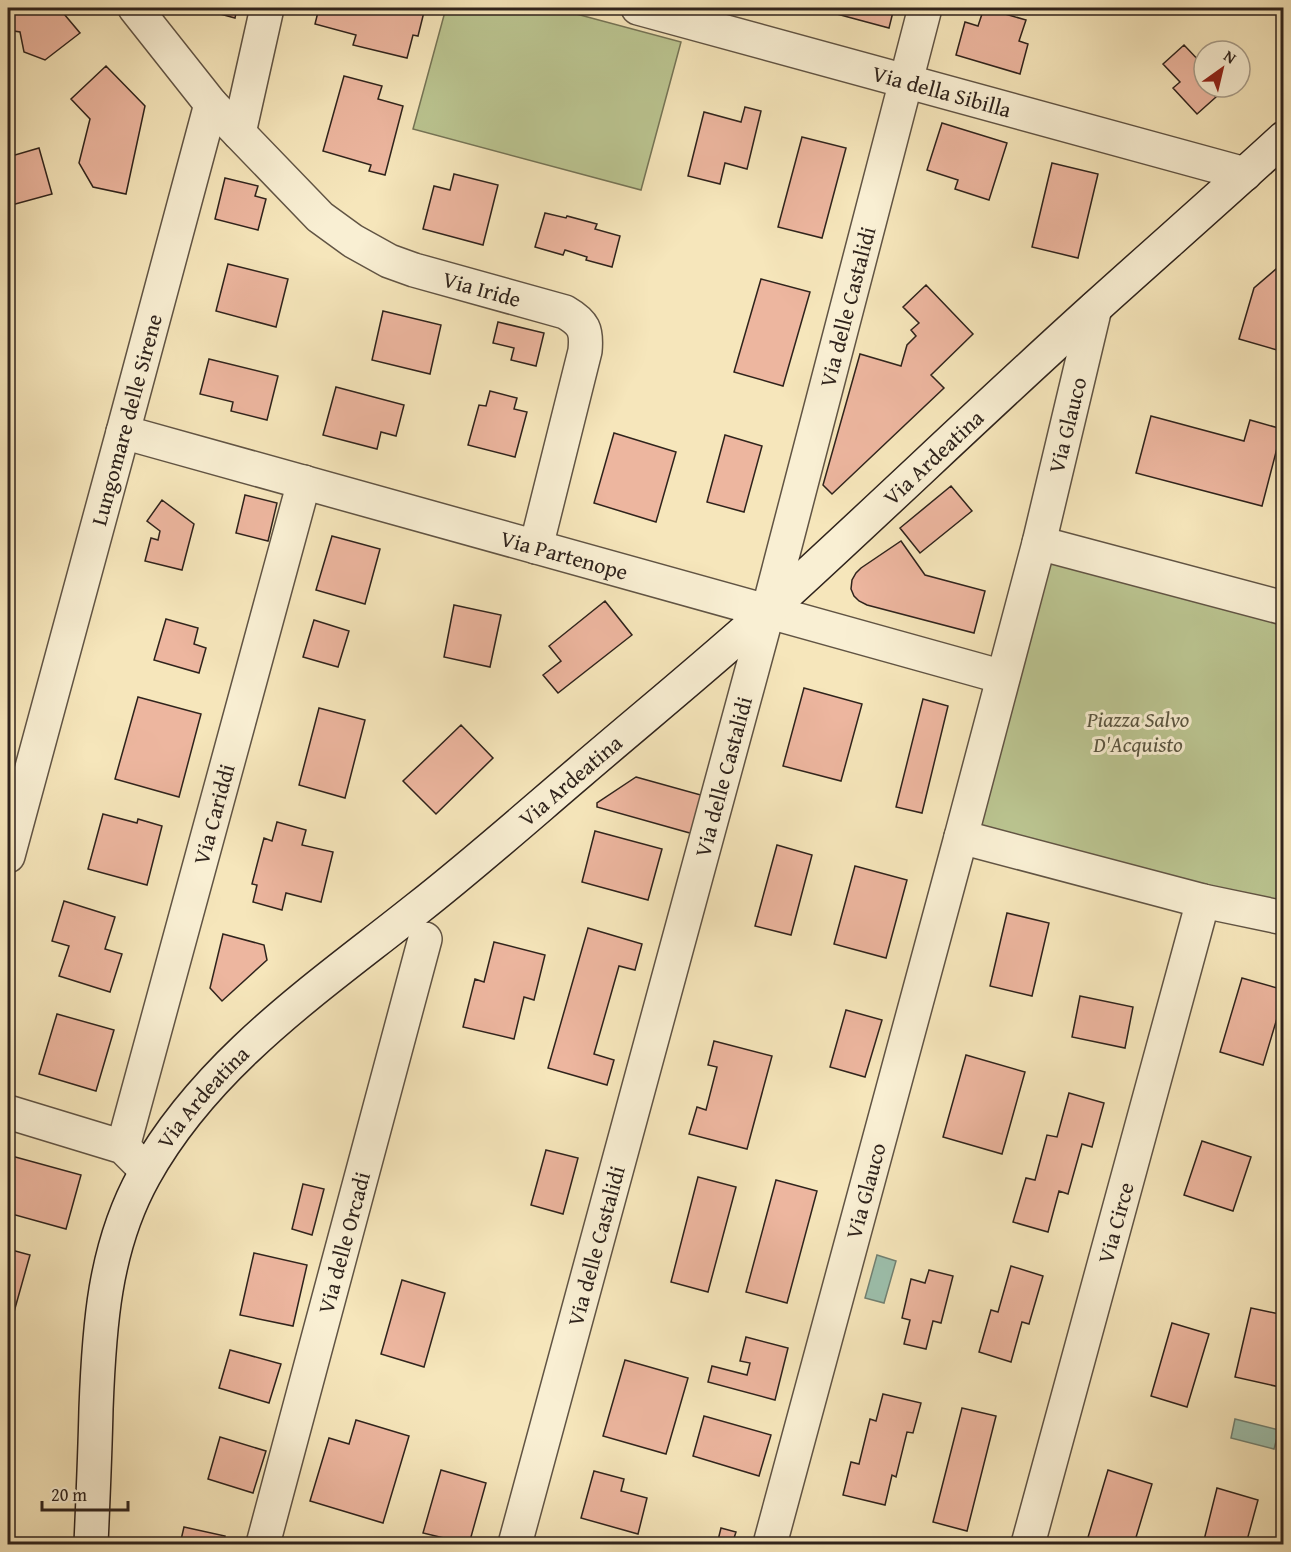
<svg xmlns="http://www.w3.org/2000/svg" width="1291" height="1552" viewBox="0 0 1291 1552" font-family="'Gentium Book Plus',serif">
<rect width="100%" height="100%" fill="#f6e6bb"/>
<filter id="stains"><feTurbulence type="fractalNoise" baseFrequency=".00333" numOctaves="4"/><feColorMatrix values="0 0 0 0 .2 0 0 0 0 .09 0 0 0 0 .02 0 0 0 .5 -.17"/></filter>
<radialGradient id="worn" r=".72"><stop offset=".6" stop-color="#630" stop-opacity="0"/><stop offset="1" stop-color="#630" stop-opacity=".3"/></radialGradient>
<path fill="#bbc591" stroke="#757456" stroke-width="1.5" d="M446,8H554L681,42L641,190L413,129Z
M1039,543L1283,608V917L961,837Z"/>
<path fill="#9dc0ad" stroke="#718173" stroke-width="1.5" d="M877,1255L896,1261L884,1303L865,1298Z
M1235,1419L1279,1430L1274,1449L1231,1438Z"/>
<path fill="#edb69f" stroke="#2f231c" stroke-width="1.5" d="M8,8H59L80,33L45,60L24,52L20,32L14,31L11,17L8,18Z
M210,8H237L235,18L209,11Z
M319,8H425L418,36L413,35L407,58L353,45L356,35L315,24Z
M835,8H894L889,28L833,13Z
M984,8L1026,20L1019,41L1028,44L1020,74L956,55L965,22L978,26Z
M1184,45L1204,66V87H1206L1216,97L1197,114L1173,88L1180,82L1163,64Z
M106,66L145,106L126,194L93,187L79,163L90,119L71,99Z
M344,76L382,86L378,99L403,106L385,175L369,171L371,165L323,151Z
M745,107L761,111L747,169L725,163L720,184L688,176L704,112L741,122Z
M942,123L1007,143L989,200L955,189L958,180L927,170Z
M802,137L846,148L822,238L778,227Z
M39,148L52,194L8,206V157Z
M1052,163L1098,174L1078,258L1032,247Z
M454,174L498,185L483,245L423,229L434,186L450,190Z
M225,178L258,186L255,196L266,199L258,230L215,219Z
M545,213L566,218L567,216L597,224L595,229L620,236L612,267L586,260L587,257L565,250L563,255L535,247Z
M1284,262V352L1239,339L1254,288Z
M228,264L288,279L276,327L216,311Z
M761,279L810,292L783,386L734,372Z
M926,285L973,334L931,375L944,388L832,494L823,485L860,354L901,366L907,345L916,336L911,330L919,323L903,307Z
M383,311L441,325L430,374L372,360Z
M498,322L544,333L536,366L511,360L514,348L493,343Z
M209,359L278,376L267,420L231,411L233,402L200,394Z
M336,387L404,405L396,436L381,432L377,449L323,435Z
M490,391L517,398L514,409L527,412L515,457L468,445L479,405L486,406Z
M1151,416L1244,441L1250,420L1282,429L1262,506L1136,473Z
M614,433L676,452L656,522L594,503Z
M725,435L762,446L744,512L707,502Z
M951,486L972,511L920,553L900,528Z
M245,495L277,503L268,541L236,533Z
M162,500L194,524L182,570L145,561L151,538L158,540L160,531L147,521Z
M332,536L380,549L365,604L316,590Z
M901,541L925,575L985,591L974,633L867,605L859,601L854,596L851,589L852,580L856,573L861,568Z
M605,601L632,635L558,693L543,675L561,661L549,646Z
M454,605L501,615L490,667L444,657Z
M166,619L198,628L194,644L206,648L199,673L154,660Z
M314,620L349,631L338,667L303,657Z
M804,688L862,704L841,781L783,766Z
M138,697L201,714L179,797L115,779Z
M923,699L948,706L922,813L896,807Z
M319,708L365,720L345,798L299,785Z
M461,725L493,758L436,814L403,781Z
M636,777L708,797L697,835L597,807V803Z
M103,814L137,823L138,819L162,826L147,885L88,869Z
M277,822L306,830L302,845L333,852L321,902L286,893L282,910L253,902L257,885L252,884L264,838L272,841Z
M595,831L662,849L648,900L582,882Z
M777,845L812,855L791,935L755,926Z
M855,866L907,880L886,958L834,944Z
M64,901L115,917L105,949L122,954L110,992L59,976L69,946L52,941Z
M1007,913L1049,923L1032,996L990,986Z
M588,928L642,944L635,970L619,966L594,1054L614,1060L607,1085L548,1068Z
M223,934L264,945L267,960L222,1001L210,988Z
M494,942L545,955L534,1000L524,997L514,1039L463,1027L475,979L484,982Z
M1242,978L1284,990V995L1263,1065L1220,1052Z
M1080,996L1133,1007L1125,1048L1072,1037Z
M846,1010L882,1020L865,1077L830,1067Z
M57,1014L114,1030L96,1091L39,1074Z
M714,1041L772,1056L747,1149L689,1134L697,1107L706,1110L717,1067L708,1065Z
M966,1055L1025,1072L1002,1154L943,1137Z
M1069,1093L1104,1103L1092,1147L1082,1144L1068,1194L1059,1191L1048,1232L1013,1222L1026,1178L1035,1180L1047,1135L1057,1137Z
M1202,1141L1251,1157L1233,1211L1184,1195Z
M546,1150L578,1158L563,1214L531,1205Z
M8,1155L81,1175L66,1229L8,1213Z
M698,1177L736,1187L708,1292L671,1282Z
M776,1180L817,1191L787,1303L746,1292Z
M303,1184L324,1189L312,1235L292,1229Z
M8,1249L30,1255L12,1319L8,1318Z
M254,1253L307,1265L293,1326L240,1315Z
M1011,1266L1043,1276L1029,1324L1022,1322L1011,1362L979,1352L991,1310L998,1312Z
M929,1270L953,1276L941,1323L933,1321L926,1349L904,1344L910,1320L902,1318L911,1279L925,1283Z
M402,1280L445,1293L424,1367L381,1354Z
M1251,1308L1284,1315V1388L1235,1377Z
M1172,1323L1209,1334L1187,1407L1151,1396Z
M746,1337L788,1348L775,1400L708,1382L712,1366L747,1375L750,1363L740,1361Z
M230,1350L281,1364L269,1403L219,1388Z
M625,1360L688,1378L666,1454L603,1436Z
M883,1394L921,1403L913,1433L907,1432L896,1477L892,1475L885,1505L843,1495L851,1462L859,1464L870,1419L876,1421Z
M962,1408L996,1416L967,1531L933,1522Z
M704,1416L771,1435L759,1476L693,1456Z
M356,1420L409,1436L383,1523L310,1501L329,1438L349,1444Z
M220,1437L266,1451L253,1493L208,1479Z
M441,1470L486,1483L469,1544L423,1533Z
M1108,1470L1152,1484L1134,1544H1086Z
M594,1471L624,1479L621,1491L647,1498L638,1534L581,1518Z
M1217,1488L1258,1500L1246,1544H1203Z
M184,1527L225,1536L223,1544H180Z
M721,1528L736,1532L732,1544H717Z"/>
<g fill="none" stroke-linecap="round" stroke-linejoin="round">
<defs>
<g id="street">
<path id="s1" d="M638,8L1245,174"/>
<path id="s2" d="M211,104L320,217L353,241L389,261L414,270L565,312C584,323 587,330 585,351L536,547"/>
<path d="M239,133L267,8"/>
<path d="M1095,308L1039,543L961,837L1203,901L1284,918"/>
<path id="s3" d="M123,432L1003,677"/>
<path d="M1039,543L1284,608"/>
<path id="s4" d="M8,856L123,432L211,104L135,8"/>
<path d="M8,1112L123,1147L139,1163"/>
<path id="s5" d="M123,1147L304,482"/>
<path id="s6" d="M263,1544L425,939"/>
<path id="s7" d="M515,1544L768,611L925,8"/>
<path id="s8" d="M770,1544L961,837"/>
<path id="s9" d="M1028,1544L1203,901"/>
</g>
<g id="secondary">
<path id="s10" d="M91,1544C93,1499 95,1454 96,1409C99,1328 104,1248 144,1176C207,1062 319,987 418,908C474,864 527,817 581,771C644,717 709,664 771,608C881,508 987,405 1097,306C1159,250 1222,195 1284,138"/>
</g>
</defs>
<use href="#street" stroke="#615444" stroke-width="36"/>
<use href="#secondary" stroke="#2f231c" stroke-width="36"/>
<use href="#street" stroke="#f9efd3" stroke-width="33"/>
<use href="#secondary" stroke="#f9efd3" stroke-width="33"/>
</g>
<g text-anchor="middle" stroke-width="6" stroke-linejoin="round" paint-order="stroke">
<g font-size="22" fill="#2f231c" stroke="#f9efd3">
<text dy="8" stroke="none"><textPath href="#s1" startOffset="315">Via della Sibilla</textPath></text>
<text dy="8" stroke="none"><textPath href="#s2" startOffset="336">Via Iride</textPath></text>
<text dy="8" stroke="none"><textPath href="#s7" startOffset="1281">Via delle Castalidi</textPath></text>
<text dy="8" stroke="none"><textPath href="#s4" startOffset="452">Lungomare delle Sirene</textPath></text>
<text transform="translate(1067 425) rotate(-76)" y="8">Via Glauco</text>
<text dy="8" stroke="none"><textPath href="#s10" startOffset="1446">Via Ardeatina</textPath></text>
<text dy="8" stroke="none"><textPath href="#s3" startOffset="458">Via Partenope</textPath></text>
<text dy="8" stroke="none"><textPath href="#s7" startOffset="795">Via delle Castalidi</textPath></text>
<text dy="8" stroke="none"><textPath href="#s10" startOffset="960">Via Ardeatina</textPath></text>
<text dy="8" stroke="none"><textPath href="#s5" startOffset="345">Via Cariddi</textPath></text>
<text dy="8" stroke="none"><textPath href="#s10" startOffset="474">Via Ardeatina</textPath></text>
<text dy="8" stroke="none"><textPath href="#s8" startOffset="366">Via Glauco</textPath></text>
<text dy="8" stroke="none"><textPath href="#s9" startOffset="333">Via Circe</textPath></text>
<text dy="8" stroke="none"><textPath href="#s6" startOffset="312">Via delle Orcadi</textPath></text>
<text dy="8" stroke="none"><textPath href="#s7" startOffset="309">Via delle Castalidi</textPath></text>
</g>
<g font-size="22" font-style="italic" fill="#59543f" stroke="#f9efd3">
<text x="1138" y="727">Piazza Salvo<tspan x="1138" dy="25">D'Acquisto</tspan></text>
</g>
</g>
<rect width="1291" height="1552" fill="none" stroke="#f6e6bb" stroke-width="30"/>
<rect x="9" y="9" width="1273" height="1534" fill="none" stroke="#2f231c" stroke-width="3"/>
<rect x="15" y="15" width="1261" height="1522" fill="none" stroke="#2f231c" stroke-width="1.5"/>
<g transform="translate(1222 69) rotate(34)"><circle r="28" fill="#f9efd3" stroke="#a89d8a" stroke-width="1.5"/>
<path d="M0-4.5L10 22L0 15L-10 22Z" fill="#8f2418"/>
<text y="-9" font-size="16" font-weight="bold" text-anchor="middle" fill="#2f231c">N</text>
</g>
<path d="M42 1501v9h86v-9" fill="none" stroke="#2f231c" stroke-width="3"/>
<text x="51" y="1501" font-size="18" fill="#2f231c" stroke="#f9efd3" stroke-width="4.5" paint-order="stroke">20 m</text>
<rect width="100%" height="100%" filter="url(#stains)"/>
<rect width="100%" height="100%" fill="url(#worn)"/>
</svg>
